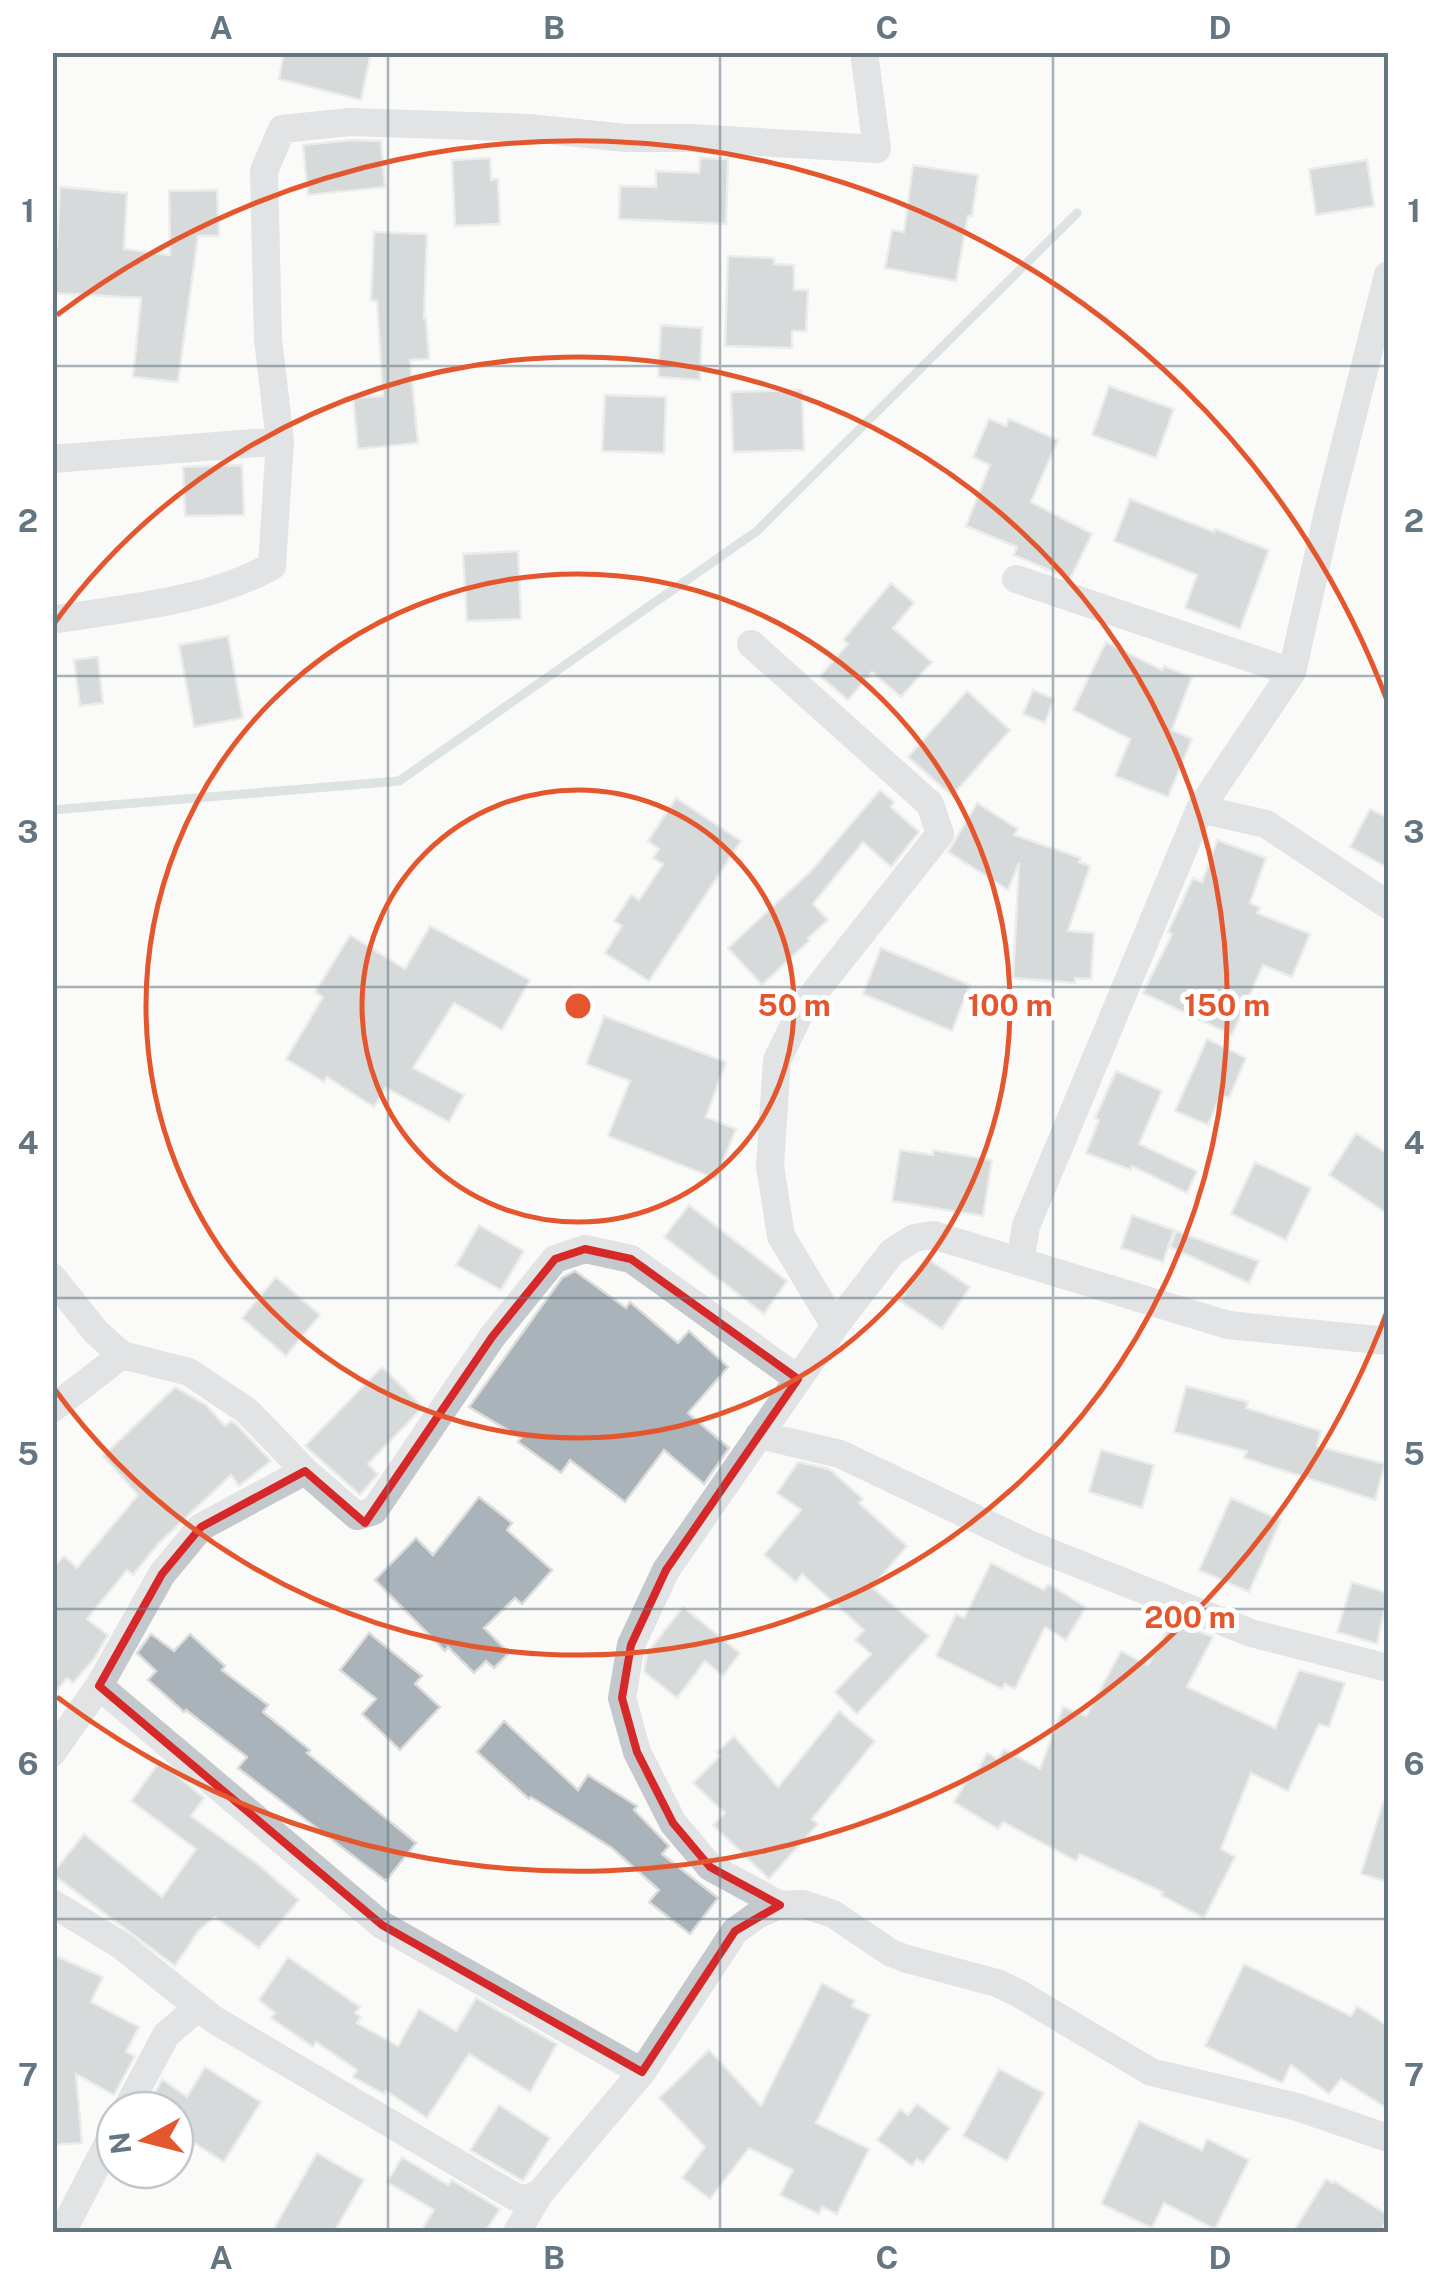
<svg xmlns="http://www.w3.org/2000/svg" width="1441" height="2285" viewBox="0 0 1441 2285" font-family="'Public Sans',sans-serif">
<rect width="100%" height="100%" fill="#fafaf8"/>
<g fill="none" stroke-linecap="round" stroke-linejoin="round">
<path stroke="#bbc7cb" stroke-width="9" d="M52,810L399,781L757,531L1077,213"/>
</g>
<path fill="#aab3b9" stroke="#dcdcda" stroke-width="2.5" d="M284,52H371L361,100L279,79Z
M351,140L381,141L385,187L308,195L303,145Z
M490,158L491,180L498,179L500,224L455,226L452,160Z
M700,158L728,159L726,224L619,219L620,186L656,187V171L699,173Z
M1367,160L1374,206L1316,215L1309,169Z
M913,165L978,175L972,216H968L956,281L885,268L892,230L904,232Z
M60,187L127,193L124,249L170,255L169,191L217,190L219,236H198L178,382L133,377L141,298L52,293V246H57Z
M374,232L427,234L424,318H426L429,359L410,360L418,443L358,449L353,398L383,396L377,301L371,300Z
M728,256L774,258V264L794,265V290H808L806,331H792V348L725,346Z
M661,325L702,328L700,380L658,377Z
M1109,386L1174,409L1156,458L1092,435Z
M802,390L804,450L733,452L731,392Z
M605,395L666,397L664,453L602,451Z
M989,419L1006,426L1009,419L1058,440L1031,502L1092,534L1070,579L1014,555L1017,547L966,526L990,465L973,457Z
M242,465L244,515L185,516L183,467Z
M1130,499L1214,532L1215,529L1269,550L1240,629L1185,608L1197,575L1114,541Z
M518,551L521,619L467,621L463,554Z
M891,583L914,603L893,628L932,662L901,697L872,672L848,700L820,676L848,644L843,640Z
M228,636L243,718L194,727L179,645Z
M1106,642L1162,670L1164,666L1192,677L1172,730L1192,739L1168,797L1115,776L1130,739L1073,710Z
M98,657L103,703L80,706L74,660Z
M1033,690L1054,699L1045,723L1023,714Z
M967,691L1010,730L952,796L908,757Z
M880,790L894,802L891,807L919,832L891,867L863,842L813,904L828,920L808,938L810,940L762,985L728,948L811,871Z
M676,798L741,841L649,981L605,953L622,926L614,921L631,895L639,900L663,864L653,858L659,849L648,841Z
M977,803L1018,829L1014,835L1081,858L1079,862L1090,866L1068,931L1094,933L1091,979L1075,978V983L1013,978L1019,863L1008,890L948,852Z
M1370,809L1388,818V868L1350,847Z
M1217,840L1266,858L1250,903L1260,908L1257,913L1310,934L1292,977L1263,965L1232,1035L1143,993L1172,934L1168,932L1193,878L1202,882Z
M430,926L530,980L502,1030L454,1003L413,1068L464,1095L449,1122L386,1088L374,1107L327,1077L324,1082L286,1059L323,997L315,992L350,935L405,969Z
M881,948L970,985L952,1031L863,994Z
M604,1016L726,1062L706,1117L736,1129L716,1179L608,1136L630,1081L586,1064Z
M1207,1039L1246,1058L1229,1098L1221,1095L1208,1125L1175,1111Z
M1116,1071L1162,1091L1139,1144L1197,1171L1187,1193L1132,1166L1131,1170L1086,1153L1099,1120L1095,1118Z
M1356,1133L1388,1154V1214L1329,1175Z
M900,1150L933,1155V1150L992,1160L983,1216L892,1201Z
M1255,1162L1311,1188L1286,1240L1231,1214Z
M689,1205L787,1281L764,1314L664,1237Z
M1132,1215L1174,1230L1163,1262L1121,1248Z
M479,1225L524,1251L501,1290L456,1265Z
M1176,1231L1259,1261L1249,1283L1170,1247Z
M928,1259L970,1287L942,1329L900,1301Z
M575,1271L626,1308L630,1302L678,1343L689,1331L728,1367L688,1413L729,1448L704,1484L664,1450L625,1502L570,1460L561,1473L518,1442L521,1438L469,1407L562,1278Z
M276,1277L320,1315L286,1356L242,1318Z
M382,1367L423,1407L368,1464L378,1474L360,1495L305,1446Z
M1186,1386L1248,1402L1246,1408L1321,1431L1317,1446L1385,1464L1375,1500L1244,1458L1247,1451L1174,1432Z
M175,1387L206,1405L225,1426L231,1421L236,1424L271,1461L239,1486L231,1475L160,1542L133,1575L127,1570L87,1619L108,1635L94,1659L73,1683L67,1678L52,1696V1570L64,1556L77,1568L138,1495L103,1456Z
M1101,1450L1154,1465L1142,1508L1089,1492Z
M798,1462L829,1469L863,1499L859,1503L907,1546L872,1587L929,1636L857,1714L835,1692L871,1654L855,1640L864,1630L802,1574L796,1582L764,1555L801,1510L777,1493Z
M479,1497L512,1523L507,1530L552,1570L522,1604L515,1598L484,1628L509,1653L494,1668L486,1661L474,1673L448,1647L445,1651L375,1580L416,1538L433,1555Z
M1231,1498L1281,1520L1249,1592L1199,1570Z
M991,1563L1044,1590L1048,1584L1086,1607L1066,1640L1045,1627L1015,1689L1005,1684L1002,1689L936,1656L956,1614L964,1618Z
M1352,1582L1388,1593L1377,1644L1337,1632Z
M683,1607L740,1653L723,1676L705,1661L677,1698L644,1672L647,1653Z
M1172,1620L1213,1637L1187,1687L1275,1728L1299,1670L1345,1683L1329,1727L1319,1724L1288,1791L1251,1773L1221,1849L1235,1857L1204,1918L1161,1895L1163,1892L1080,1854L1076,1861L1003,1822L998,1829L954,1802L970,1775L974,1777L987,1753L998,1759L1004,1749L1040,1769L1063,1707L1086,1716L1121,1651L1148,1665Z
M369,1633L422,1676L415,1684L440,1707L400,1750L362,1714L376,1699L340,1670Z
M151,1634L174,1651L190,1634L225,1666L222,1670L268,1705L263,1712L310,1750L307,1753L416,1843L386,1881L238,1768L247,1757L186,1710L184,1712L148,1680L156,1671L137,1653Z
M839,1711L875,1741L812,1819L818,1824L769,1879L713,1825L725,1813L693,1783L720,1756L717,1752L734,1736L778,1787Z
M504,1721L578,1790L588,1775L637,1806L634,1810L669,1846L662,1854L718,1898L690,1934L649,1902L659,1890L612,1848L531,1797L529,1799L477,1752Z
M160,1761L204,1798L191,1816L259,1865L299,1900L259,1948L215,1917L199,1930L175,1966L52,1874L84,1834L162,1897L196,1849L131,1801Z
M1383,1802L1388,1803V1882L1361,1874Z
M52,1954L103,1977L91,2002L139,2027L126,2052L135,2056L114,2095L76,2074L82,2143L52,2145Z
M288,1957L360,2007L355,2013L361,2017L357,2023L398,2046L419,2009L456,2031L476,1998L557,2044L530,2092L469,2054L427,2118L386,2091L384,2094L353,2077L357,2070L316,2042L313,2047L271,2018L275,2013L259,2000Z
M1244,1964L1351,2016L1357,2006L1388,2026V2109L1341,2079L1329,2094L1291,2065L1282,2083L1205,2046Z
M822,1983L855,2001L852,2006L870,2015L816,2123L869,2149L837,2214L822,2207L819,2214L780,2195L793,2170L749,2148L710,2199L682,2178L705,2147L659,2098L709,2050L761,2106Z
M205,2067L261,2102L224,2162L175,2131V2110H146L162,2079L187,2097Z
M999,2069L1044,2093L1007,2161L963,2136Z
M917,2104L950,2128L923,2163L917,2159L912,2166L877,2140L900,2109L908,2115Z
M499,2105L550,2138L523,2181L470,2150Z
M1139,2121L1202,2150L1207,2139L1249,2160L1215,2229L1164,2203L1152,2228L1101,2204Z
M317,2153L364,2180L334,2232H272Z
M402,2157L448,2185L452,2180L500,2209L485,2232H420L434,2210L387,2182Z
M1326,2179L1333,2183L1334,2181L1388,2215L1381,2232H1293Z"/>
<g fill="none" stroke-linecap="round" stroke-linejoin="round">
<path stroke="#c3c8cc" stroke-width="28" d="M52,459L280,441
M1016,579L1292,672
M52,620C125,608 208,602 272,566L280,441L268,339L264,171L282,129L350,122L529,128L626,138H691L877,149L864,52
M751,644L930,804L940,834L803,1007L777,1060L770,1166L781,1236L835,1326
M1200,809L1266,824L1388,905
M1020,1262L1026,1226L1200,809L1292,672L1329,508L1388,275
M52,1277L96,1332L122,1355L189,1372L247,1411L305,1471L357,1516L374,1511L492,1337L555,1259L585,1249L631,1259L798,1379
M52,1409L122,1355
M759,1435L840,1454L1031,1545L1251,1633L1388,1668
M99,1686L162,1574L201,1527L305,1471
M52,1753L99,1686L382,1925L642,2072
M52,1903L122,1946L213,2019L515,2197L527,2199L540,2193L642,2072L735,1931L757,1915L780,1905L803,1904L833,1914L891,1953L907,1959L997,1983L1018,1993L1151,2072L1297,2107L1388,2138
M780,1905L710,1867L673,1823L637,1752L622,1698L631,1645L666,1570L835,1326L892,1252L914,1238L933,1235L1228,1325L1388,1341
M126,2110L166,2035L197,2008
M62,2232L115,2130
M517,2232L540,2193"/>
</g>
<path d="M0 0H1441V2285H0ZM585,1249L631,1259L798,1379L666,1570L631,1645L622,1698L637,1752L673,1823L710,1867L780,1905L735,1931L642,2072L382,1925L99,1686L162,1574L201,1527L305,1471L365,1523L492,1337L555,1259Z" fill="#fafaf8" fill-opacity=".55" fill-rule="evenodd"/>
<path fill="none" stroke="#d62828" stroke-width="8" stroke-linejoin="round" d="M585,1249L631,1259L798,1379L666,1570L631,1645L622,1698L637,1752L673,1823L710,1867L780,1905L735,1931L642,2072L382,1925L99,1686L162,1574L201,1527L305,1471L365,1523L492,1337L555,1259Z"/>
<path fill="none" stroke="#657683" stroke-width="2.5" stroke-opacity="0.55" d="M388,52V2232M720,52V2232M1053,52V2232M52,366H1388M52,676H1388M52,987H1388M52,1298H1388M52,1609H1388M52,1919H1388"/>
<g fill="none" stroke="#e4572e" stroke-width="5">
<circle cx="578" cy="1006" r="216"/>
<circle cx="578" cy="1006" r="432"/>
<path d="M53 625A649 649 0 1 1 53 1387"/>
<path d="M1388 1309A865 865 0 0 1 57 1697M57 315A865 865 0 0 1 1388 703"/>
</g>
<circle cx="578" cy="1006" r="15" fill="#e4572e" stroke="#fff" stroke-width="5"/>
<g font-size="30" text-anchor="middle" font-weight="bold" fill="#e4572e" stroke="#fff" stroke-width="10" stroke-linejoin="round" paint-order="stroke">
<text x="794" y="1016">50 m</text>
<text x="1010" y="1016">100 m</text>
<text x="1227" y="1016">150 m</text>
<text x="1190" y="1628">200 m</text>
</g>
<rect width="1441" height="2285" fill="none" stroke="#ffffff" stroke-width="110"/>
<g transform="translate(145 2140) rotate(263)"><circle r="48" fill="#ffffff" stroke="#c1c8cd" stroke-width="2.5"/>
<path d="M0-8L18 38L0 25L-18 38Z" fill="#e4572e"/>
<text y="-15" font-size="28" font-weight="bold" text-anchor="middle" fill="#657683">N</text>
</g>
<rect x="55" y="55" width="1331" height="2175" fill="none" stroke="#657683" stroke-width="4"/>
<g font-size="32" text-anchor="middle" font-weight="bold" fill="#657683">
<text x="221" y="39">A</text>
<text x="554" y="39">B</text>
<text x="887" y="39">C</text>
<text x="1220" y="39">D</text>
<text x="28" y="222">1</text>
<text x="1414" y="222">1</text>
<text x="28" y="532">2</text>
<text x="1414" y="532">2</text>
<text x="28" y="843">3</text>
<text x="1414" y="843">3</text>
<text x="28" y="1154">4</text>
<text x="1414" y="1154">4</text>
<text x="28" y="1465">5</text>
<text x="1414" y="1465">5</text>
<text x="28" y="1775">6</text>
<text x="1414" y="1775">6</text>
<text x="28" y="2086">7</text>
<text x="1414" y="2086">7</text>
<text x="221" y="2269">A</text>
<text x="554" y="2269">B</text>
<text x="887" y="2269">C</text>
<text x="1220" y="2269">D</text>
</g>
</svg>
